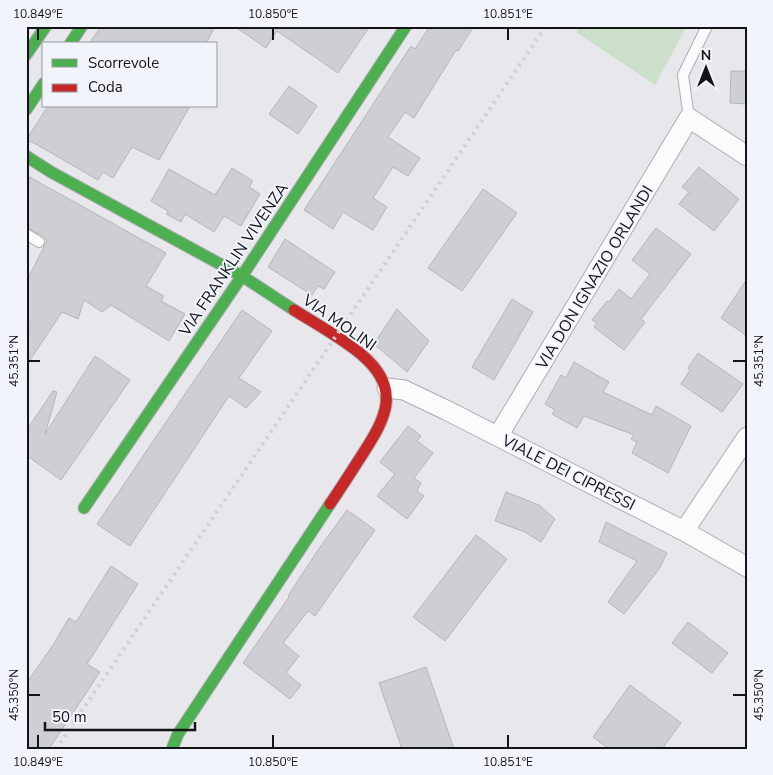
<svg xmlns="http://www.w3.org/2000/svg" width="773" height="775" viewBox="0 0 773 775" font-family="'Nunito Sans',sans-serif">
<rect width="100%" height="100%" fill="#e7e7ec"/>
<path fill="#ccdfc8" d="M581,26H687L655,85L576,32Z"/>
<path fill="#cecfd2" stroke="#b6b6b9" d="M101,26H215L206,44H89Z
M234,26H370L338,73L277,31L266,48Z
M430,26H474L458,51L456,50L414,118L405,112L388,137L420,158L408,176L393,167L373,198L387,207L373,230L343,212L333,229L304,210L411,46L415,49Z
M731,71H747V104L730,103Z
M289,86L317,106L298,134L269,114Z
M48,106H190L159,160L132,147L113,178L103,172L98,180L34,143L26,140Z
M699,167L739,199L714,231L679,204L689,192L682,187Z
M232,168L253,181L249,187L260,194L241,226L224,216L214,232L185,214L181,222L166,214L168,211L151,201L169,169L215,195Z
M26,175L166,253L146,286L164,296L161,301L185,314L169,341L111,305L102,312L84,300L78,319L62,312L26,366V335L31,327L26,323V282L47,241L43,236L26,227Z
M483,189L517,213L462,291L428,268Z
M656,228L691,254L641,319L645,322L624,350L594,327L597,323L592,320L607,301L609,302L619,289L631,299L650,274L632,260Z
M285,239L335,272L324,289L318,286L312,295L268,267Z
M747,279V336L721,318Z
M512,299L533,312L494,380L472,367Z
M397,309L429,341L407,372L374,344Z
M242,310L272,331L239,378L261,392L246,408L229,396L130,546L97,524Z
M698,353L743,384L722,412L681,384L690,370L688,368Z
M95,356L130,380L61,480L26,455V431L53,391L57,392L45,434Z
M574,362L609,382L603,392L652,415L656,406L691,426L668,473L632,453L637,442L631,439L634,435L584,416L577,428L552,414L555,410L545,404L561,375L566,378Z
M408,426L421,436L417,441L433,453L414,478L421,483L417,491L424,496L407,519L377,496L395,474L380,462Z
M506,492L539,505L555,519L541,542L525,532L495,521Z
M347,510L375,530L315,616L308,611L283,643L299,656L286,673L301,685L290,699L243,663L289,597L288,596L318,550Z
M606,522L667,553L659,569L624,614L608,602L637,561L599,542Z
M476,535L507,559L445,641L413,617Z
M111,566L138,584L87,664L100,672L49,749H26V684L55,642L69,618L76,622Z
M688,622L728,653L712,673L672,643Z
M426,667L454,749H402L379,683Z
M630,685L681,723L662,749H609L593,737Z"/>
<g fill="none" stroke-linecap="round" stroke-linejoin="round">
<defs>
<path id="lane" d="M689,118L683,75L707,26
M26,234L39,242"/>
<path id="street" d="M387,388L404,390L446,410L684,531L747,567
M498,436L689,118L747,156
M684,531L747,437"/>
<path id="fast" d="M70,44L82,26
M26,55L46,26
M26,110L44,83
M26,156L51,172L242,276L294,310
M84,508L242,276L406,26
M172,749L178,734L330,504"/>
<path id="jam" d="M294,310C316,324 342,338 362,355C402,389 386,418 362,455C351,472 341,488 330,504"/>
</defs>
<use href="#lane" stroke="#adaeb1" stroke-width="12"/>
<use href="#street" stroke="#adaeb1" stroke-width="21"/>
<use href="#fast" stroke="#adaeb1" stroke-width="13"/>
<use href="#jam" stroke="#adaeb1" stroke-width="13"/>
<use href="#lane" stroke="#fbfbfc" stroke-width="10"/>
<use href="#street" stroke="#fbfbfc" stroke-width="19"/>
<use href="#fast" stroke="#4caf50" stroke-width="11"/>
<use href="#jam" stroke="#c62828" stroke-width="11"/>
<path stroke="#d0d0d1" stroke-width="4" stroke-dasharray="2.5 5" stroke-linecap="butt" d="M56,749L546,26"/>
</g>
<path fill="none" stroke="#131416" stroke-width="2" d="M38,28V40M273,28V40M508,28V40M28,361H40M733,361H746M28,695H40M733,695H746M38,735V748M273,735V748M508,735V748"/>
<g text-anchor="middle" stroke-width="4" stroke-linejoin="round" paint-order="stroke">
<g font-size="16" fill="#131416" stroke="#f2f4fb">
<text transform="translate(233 259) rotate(-56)" y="6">VIA FRANKLIN VIVENZA</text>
<text transform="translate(594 277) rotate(-59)" y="6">VIA DON IGNAZIO ORLANDI</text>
<text transform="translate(340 322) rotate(35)" y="6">VIA MOLINI</text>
<text transform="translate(569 472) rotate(27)" y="6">VIALE DEI CIPRESSI</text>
</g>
</g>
<rect width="773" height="775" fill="none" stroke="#f2f4fb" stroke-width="55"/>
<rect x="42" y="42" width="175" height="65" fill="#f2f4fb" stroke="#999a9f"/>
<rect x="52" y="59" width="25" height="8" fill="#4caf50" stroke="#999a9f"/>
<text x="88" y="68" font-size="15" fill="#131416">Scorrevole</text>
<rect x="52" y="84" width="25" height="8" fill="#c62828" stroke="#999a9f"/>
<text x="88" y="92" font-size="15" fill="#131416">Coda</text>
<g transform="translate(706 68)" stroke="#f2f4fb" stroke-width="4" paint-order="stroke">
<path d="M0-4L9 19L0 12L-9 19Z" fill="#131416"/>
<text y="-8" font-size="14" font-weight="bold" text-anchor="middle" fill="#131416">N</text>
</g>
<path d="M45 722v8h150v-8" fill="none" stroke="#131416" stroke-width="2.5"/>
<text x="52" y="722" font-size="15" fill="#131416" stroke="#f2f4fb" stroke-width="4" paint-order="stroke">50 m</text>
<rect x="28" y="28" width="718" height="720" fill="none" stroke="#131416" stroke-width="2"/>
<g font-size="12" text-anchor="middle" fill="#131416">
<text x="38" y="18">10.849°E</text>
<text x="273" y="18">10.850°E</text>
<text x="508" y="18">10.851°E</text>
<text transform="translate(14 361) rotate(-90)" y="4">45.351°N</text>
<text transform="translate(759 361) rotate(-90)" y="4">45.351°N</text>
<text transform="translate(14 695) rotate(-90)" y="4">45.350°N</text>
<text transform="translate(759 695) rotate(-90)" y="4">45.350°N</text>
<text x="38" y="766">10.849°E</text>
<text x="273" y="766">10.850°E</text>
<text x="508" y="766">10.851°E</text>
</g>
</svg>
